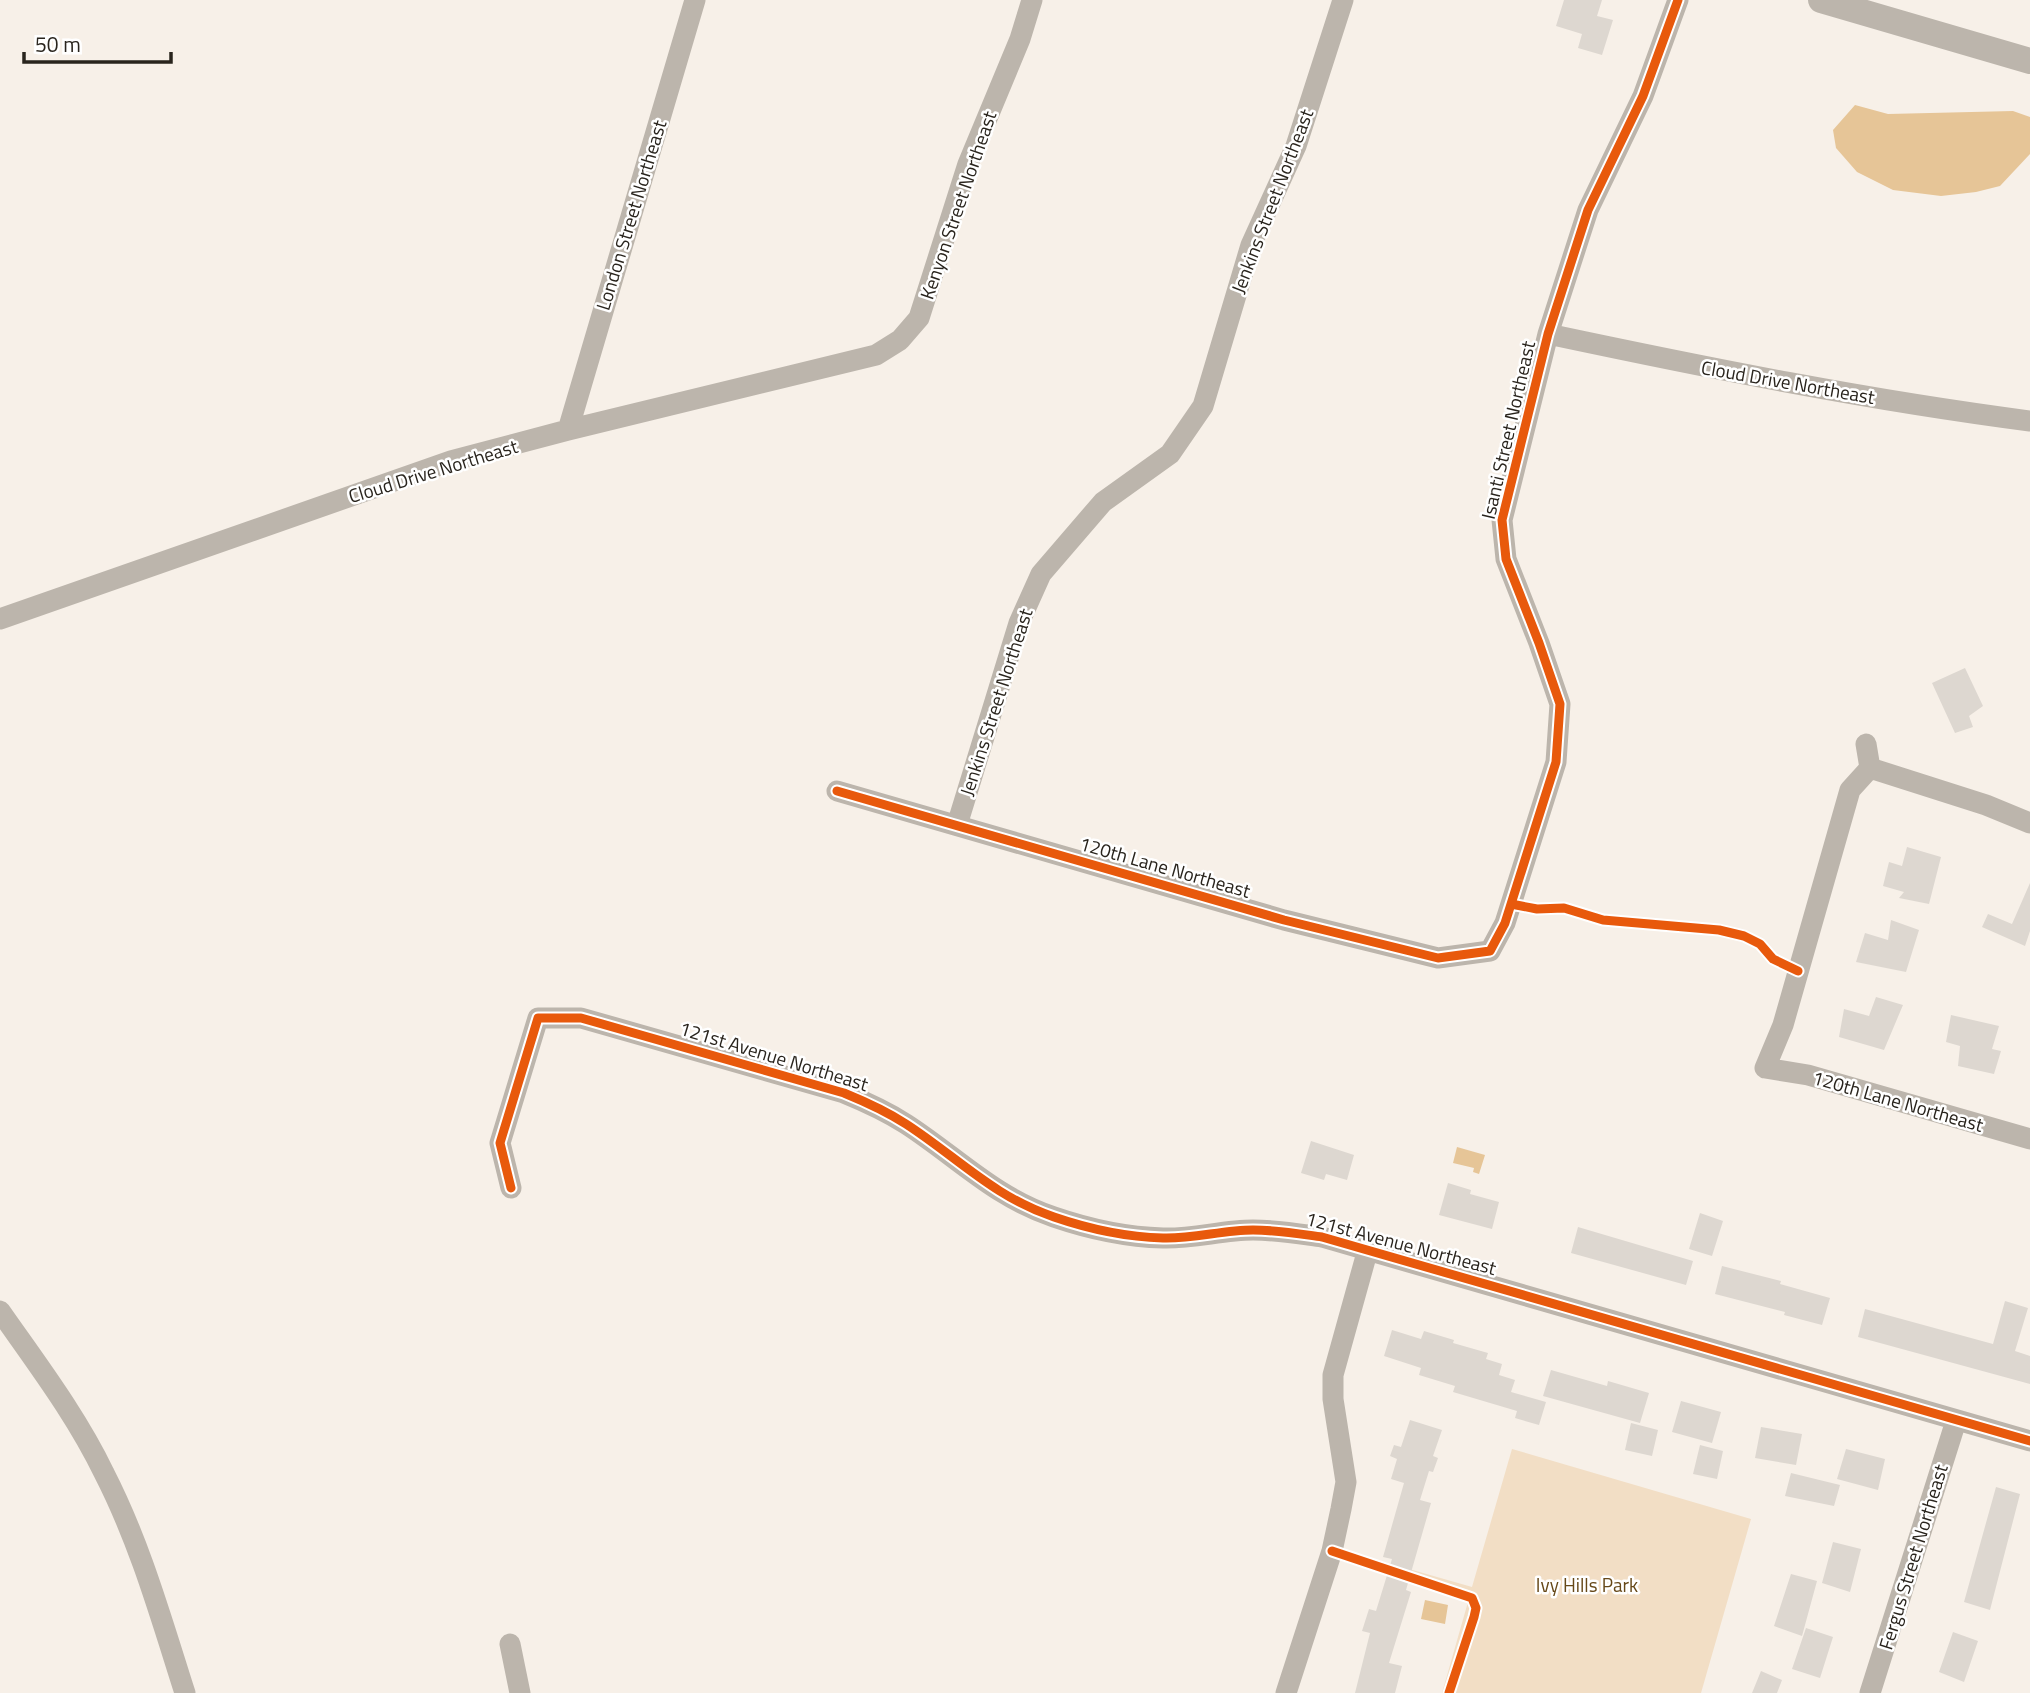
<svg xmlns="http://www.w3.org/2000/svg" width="2030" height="1693" viewBox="0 0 2030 1693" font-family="'Titillium Web',sans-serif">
<rect width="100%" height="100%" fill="#f7f0e8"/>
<path fill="#f2dec5" d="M1512,1449L1751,1519L1701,1693H1442L1468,1602L1342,1561L1346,1551L1472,1587Z"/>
<path fill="#e6c597" d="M1855,105L1888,114L2013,111L2030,117V154L2000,186L1976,192L1941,196L1893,190L1857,172L1836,148L1833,130Z
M1457,1147L1485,1155L1479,1174L1473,1172L1474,1168L1453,1163Z
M1425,1600L1448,1605L1445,1624L1421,1619Z"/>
<path fill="#ddd7d0" d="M1564,0H1602L1597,16L1613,20L1602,55L1578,48L1582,34L1556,26Z
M1965,668L1983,706L1969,716L1973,727L1955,733L1932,683Z
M1907,847L1941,857L1929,904L1899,898L1904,892L1883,886L1889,862L1902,866Z
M2030,883V931L2025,946L1982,927L1988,914L2012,924Z
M1891,920L1919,930L1906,972L1856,962L1865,933L1888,940Z
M1876,997L1903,1005L1884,1050L1839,1037L1844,1009L1869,1016Z
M1951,1015L1999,1026L1992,1049L2001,1051L1994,1074L1958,1066L1960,1046L1946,1042Z
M1311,1141L1354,1155L1347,1180L1326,1174L1324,1180L1301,1173Z
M1448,1183L1471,1190L1470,1194L1499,1202L1492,1229L1439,1215Z
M1700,1213L1723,1221L1712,1256L1689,1249Z
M1578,1227L1693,1261L1686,1285L1571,1253Z
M1722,1266L1781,1281L1780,1284L1830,1298L1822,1325L1784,1315L1785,1312L1715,1294Z
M2005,1301L2028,1308L2015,1351L2030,1356V1384L1858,1337L1865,1309L1993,1344Z
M1392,1330L1421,1339L1424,1331L1454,1340L1453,1343L1488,1353L1486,1359L1502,1364L1499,1375L1515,1380L1511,1392L1546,1402L1539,1425L1515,1418L1517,1411L1453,1392L1455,1386L1419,1375L1421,1368L1384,1356Z
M1551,1370L1607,1386L1608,1381L1649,1393L1640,1423L1543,1396Z
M1681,1401L1721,1412L1712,1443L1672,1432Z
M1410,1420L1442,1430L1433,1456L1438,1458L1433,1472L1429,1471L1420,1500L1431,1503L1406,1590L1411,1592L1389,1663L1402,1666L1395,1693H1355L1370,1633L1362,1631L1369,1609L1376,1611L1392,1559L1383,1557L1404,1483L1391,1479L1397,1459L1390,1456L1394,1445L1401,1447Z
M1631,1423L1658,1430L1652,1456L1625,1450Z
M1761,1427L1802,1434L1796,1465L1755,1458Z
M1700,1445L1723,1451L1717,1479L1693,1474Z
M1846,1449L1885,1459L1878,1490L1837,1479Z
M1791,1473L1840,1485L1834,1506L1785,1496Z
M1996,1487L2020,1494L1990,1610L1964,1602Z
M1833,1542L1861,1549L1850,1592L1822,1583Z
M1791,1574L1817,1581L1802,1636L1774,1626Z
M1806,1628L1833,1637L1820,1678L1792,1669Z
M1953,1632L1978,1641L1964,1682L1939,1672Z
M1761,1671L1782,1680L1777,1693H1752Z"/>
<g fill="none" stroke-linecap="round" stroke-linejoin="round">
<path stroke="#bcb5ac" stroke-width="21" d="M1548,334C1708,368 1868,400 2030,421
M568,430L695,0
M0,619L451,461L568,430L876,355L900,340L919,318L968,164L1020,39L1032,0
M1866,744L1870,768
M1870,768L1850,790L1783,1025L1765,1068L1808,1075L2030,1139
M1870,768L1986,805L2030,823
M837,791L1284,920L1438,958L1490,951L1505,923L1556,762L1560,704L1539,643L1506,559L1502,520L1548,334L1588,210L1643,96L1678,0
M957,825L1019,623L1041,574L1103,502L1170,454L1203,406L1251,245L1296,146L1343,0
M511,1188L500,1143L538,1018H581L844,1093C866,1102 886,1111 906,1124C957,1157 994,1197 1054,1217C1089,1229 1126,1237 1163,1238C1193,1239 1223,1230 1253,1230C1277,1230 1300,1234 1322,1237L2030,1441
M0,1311C37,1364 76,1415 104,1473C140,1543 161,1618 185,1693
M510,1644L520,1693
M1286,1693L1332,1551L1341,1509L1346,1482L1333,1399V1375L1368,1249
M1870,1693L1956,1421"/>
<path stroke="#bcb5ac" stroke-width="26" d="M1821,0L2030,61"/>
<defs>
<path id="cycleway" d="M837,791L1284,920L1438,958L1490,951L1505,923L1556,762L1560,704L1539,643L1506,559L1502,520L1548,334L1588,210L1643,96L1678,0
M1511,904L1537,909L1564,908L1603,920L1719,930L1744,936L1760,944L1773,959L1798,971
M511,1188L500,1143L538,1018H581L844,1093C866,1102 886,1111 906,1124C957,1157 994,1197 1054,1217C1089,1229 1126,1237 1163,1238C1193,1239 1223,1230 1253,1230C1277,1230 1300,1234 1322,1237L2030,1441
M1332,1551L1472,1598L1476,1608L1474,1617L1449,1693"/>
</defs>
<use href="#cycleway" stroke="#fff" stroke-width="13"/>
<use href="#cycleway" stroke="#e8590c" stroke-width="9"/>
</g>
<g text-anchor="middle" stroke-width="5" stroke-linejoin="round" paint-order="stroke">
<g font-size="19" fill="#29241d" stroke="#fff">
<text transform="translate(1272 201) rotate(-69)" y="7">Jenkins Street Northeast</text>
<text transform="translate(958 205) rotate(-71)" y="7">Kenyon Street Northeast</text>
<text transform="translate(631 215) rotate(-73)" y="7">London Street Northeast</text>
<text transform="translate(1788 382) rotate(10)" y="7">Cloud Drive Northeast</text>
<text transform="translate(1508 430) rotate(-77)" y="7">Isanti Street Northeast</text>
<text transform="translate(433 471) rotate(-17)" y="7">Cloud Drive Northeast</text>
<text transform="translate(996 702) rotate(-72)" y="7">Jenkins Street Northeast</text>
<text transform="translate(1165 867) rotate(16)" y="7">120th Lane Northeast</text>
<text transform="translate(774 1056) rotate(17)" y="7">121st Avenue Northeast</text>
<text transform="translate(1898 1101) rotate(16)" y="7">120th Lane Northeast</text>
<text transform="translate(1401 1243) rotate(15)" y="7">121st Avenue Northeast</text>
<text transform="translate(1913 1557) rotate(-73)" y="7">Fergus Street Northeast</text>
</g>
<g font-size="19" fill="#664818" stroke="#fff">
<text x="1587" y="1592">Ivy Hills Park</text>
</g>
</g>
<path d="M24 52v10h147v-10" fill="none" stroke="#29241d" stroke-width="3.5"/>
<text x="35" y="52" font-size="21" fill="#29241d" stroke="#ffffff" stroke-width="5" paint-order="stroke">50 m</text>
</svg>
